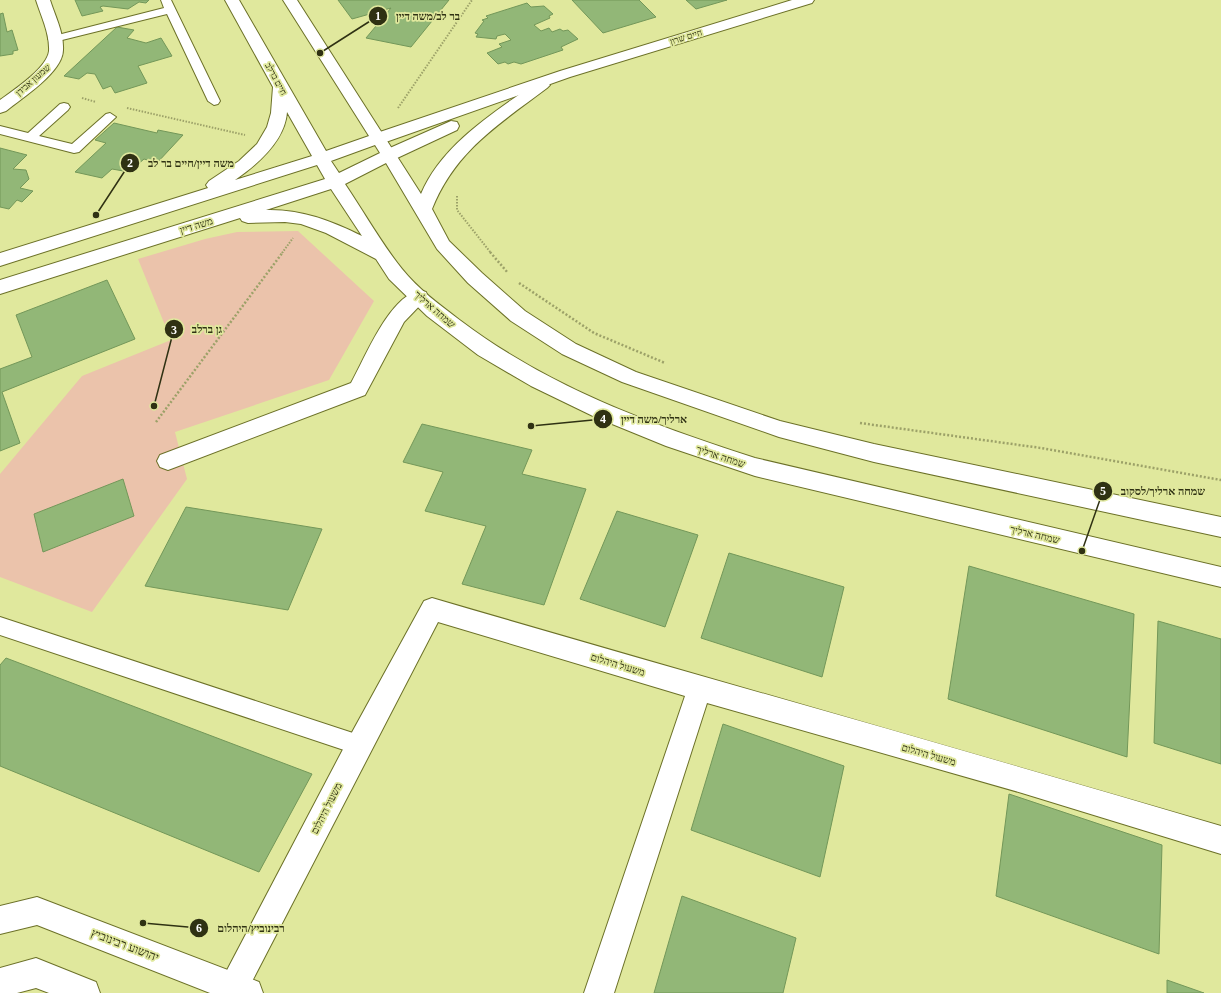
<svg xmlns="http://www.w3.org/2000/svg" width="1221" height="993" viewBox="0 0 1221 993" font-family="'Times New Roman','Noto Sans Hebrew',serif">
<rect width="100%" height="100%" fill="#e0e89d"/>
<path fill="#ebc3ab" d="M298,231L374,301L329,380L175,432L187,479L92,612L0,577V474L82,376L171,340L138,259L205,239L237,232Z"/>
<path fill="#92b777" stroke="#739759" d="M75,0H149L146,3L139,2L128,9L103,6L100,7L103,11L82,16Z
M338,0H449L411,47L366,38L391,8L352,19Z
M572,0H639L656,17L603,33Z
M686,0H727L696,9Z
M527,3L531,7L544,6L553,14L549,16L550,18L534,25L541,31L549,28L552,32L560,29L563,31L568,30L578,39L561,47L563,50L521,64L514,62L508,64L505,62L498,64L487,53L502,47L499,44L511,40L505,34L497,36L496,39L476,37L478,34L475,33L484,21L482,20L488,18L486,16Z
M3,13L7,32L12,30L18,50L13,51V54L0,56V14Z
M117,27L134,30L127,38L146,43L161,38L172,56L138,66L147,83L115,93L111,86L103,89L95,74L87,73L79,79L64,76Z
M114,123L157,133L158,130L183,135L157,163L144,159L129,172L112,169L102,178L75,172L106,143L95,140Z
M0,148L27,155L13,169L26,170L29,179L20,188L33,191L22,202L17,200L9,209L0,207Z
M107,280L135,339L2,392L20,443L0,451V369L32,357L16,315Z
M422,424L532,450L522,474L586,489L544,605L462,584L486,526L425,511L443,472L403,462Z
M123,479L134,516L43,552L34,514Z
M186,507L322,529L288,610L145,586Z
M617,511L698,535L665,627L580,599Z
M729,553L844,587L822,677L701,638Z
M969,566L1134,614L1127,757L948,699Z
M1158,621L1221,639V764L1154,743Z
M6,658L312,774L259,872L0,766V665Z
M723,724L844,766L820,877L691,830Z
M1009,794L1162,845L1159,954L996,896Z
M682,896L796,938L783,993H654Z
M1167,980L1204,993H1167Z"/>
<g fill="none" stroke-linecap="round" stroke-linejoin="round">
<defs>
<path id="service" d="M161,0H171L220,101L218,104L214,105L208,101L167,14L54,42L48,39L50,37L164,8Z
M64,103L68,104L70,107L68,110L39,136L72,144L106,114L110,113L116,117L79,152L74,153L0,134V126L28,133L60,104Z
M0,617L359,735L366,738L369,745L366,752L359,755L0,635Z"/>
<path id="minor" d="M36,0H50C55,16 64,33 63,50C63,72 22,98 6,111L0,113V100C14,90 47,68 49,51C50,34 41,16 36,0Z
M792,0H814L812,3L570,77L383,143L377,144L371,143L369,139L371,135L560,71Z
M451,121L457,122L459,126L457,130L395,159L389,160L383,159L381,155L383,151Z
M419,290L426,292L428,297L404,322L365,395L176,467L168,470L160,467L157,461L160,455L351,383C366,356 388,299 419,290Z
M432,598C695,675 959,748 1221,826V854L1022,793L707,703L614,993H584L685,696L438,622L246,993H215L350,736L424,601Z"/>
<path id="tertiary" d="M225,0H239L326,151L369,136L283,0H297L421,194C442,144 495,112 537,82H547L550,85L547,88C499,124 455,151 432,209L449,241L482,273L525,311L576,344L636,372L780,421L874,444L1221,517V537L874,462L779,437L622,382L562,354L511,321L468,283L437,249L386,163L345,184C364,212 381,243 402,269C418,289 441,306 461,321C548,387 652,425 755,458L1221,567V587L755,476L666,446L595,417L531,386L478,355L427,316L389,279L376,259L326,233L301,224L285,222L248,223L242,221L240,218L0,294V280L325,179L317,165L0,266V253L208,188L206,185L209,181L239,161L257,144L267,127L271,113L273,87ZM287,112L312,156L235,180C258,164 285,141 287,112ZM375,145L380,153L339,173L331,161ZM331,189L362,236C332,221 301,209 266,210Z
M37,897L259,982L263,993H210L37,925L0,934V906Z
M36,958L96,982L100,993H49L36,988L17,993H0V968Z"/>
</defs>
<use href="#service" stroke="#6c7128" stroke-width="2"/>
<use href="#minor" stroke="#6c7128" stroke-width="2"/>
<use href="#tertiary" stroke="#6c7128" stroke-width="2"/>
<path stroke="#9ca168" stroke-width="2" stroke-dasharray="1.5 1.5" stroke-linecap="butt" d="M82,98L96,102
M127,108L245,135
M398,108L472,0
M457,196V210L491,253
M282,253L293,238"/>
<path stroke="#9ca168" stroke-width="2.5" stroke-dasharray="2 2" stroke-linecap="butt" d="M490,252L508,273
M519,283L594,333L665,363
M156,422L283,252
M860,423L1041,448L1221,480"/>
<use href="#service" fill="#fff" fill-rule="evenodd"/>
<use href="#minor" fill="#fff" fill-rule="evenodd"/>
<use href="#tertiary" fill="#fff" fill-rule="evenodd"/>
</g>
<g text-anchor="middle" stroke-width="3.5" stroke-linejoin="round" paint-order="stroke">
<g font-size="9" fill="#2f3113" stroke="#e0e89d">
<text transform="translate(686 37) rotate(-17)" y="3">חיים שרון</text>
<text transform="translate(276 79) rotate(61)" y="3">חיים ברלב</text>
<text transform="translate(33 80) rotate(-41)" y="3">שמעון אבידן</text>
</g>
<g font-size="10" fill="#2f3113" stroke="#e0e89d">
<text transform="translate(196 225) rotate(-17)" y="4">משה דיין</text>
<text transform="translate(435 309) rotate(41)" y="4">שמחה ארליך</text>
<text transform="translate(721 456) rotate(18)" y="4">שמחה ארליך</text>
<text transform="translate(1035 534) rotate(13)" y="4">שמחה ארליך</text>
<text transform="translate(618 664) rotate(17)" y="4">משעול היהלום</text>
<text transform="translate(929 754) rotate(16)" y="4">משעול היהלום</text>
<text transform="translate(326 808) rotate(-63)" y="4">משעול היהלום</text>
</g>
<g font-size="12" fill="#2f3113" stroke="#e0e89d">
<text transform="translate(125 945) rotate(21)" y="4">יהושוע רבינוביץ</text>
</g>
</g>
<path fill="none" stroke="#2f3113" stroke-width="1.5" d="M320 53L378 16M96 215L130 163M154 406L174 329M531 426L603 419M1082 551L1103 491M143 923L199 928"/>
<g fill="#2f3113" stroke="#e0e89d" stroke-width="1.5">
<circle cx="320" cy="53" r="4"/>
<circle cx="96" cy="215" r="4"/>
<circle cx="154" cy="406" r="4"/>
<circle cx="531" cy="426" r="4"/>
<circle cx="1082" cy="551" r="4"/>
<circle cx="143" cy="923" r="4"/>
<circle cx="378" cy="16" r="10"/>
<circle cx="130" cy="163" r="10"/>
<circle cx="174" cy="329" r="10"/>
<circle cx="603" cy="419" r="10"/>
<circle cx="1103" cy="491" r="10"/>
<circle cx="199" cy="928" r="10"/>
</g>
<g font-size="12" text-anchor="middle" font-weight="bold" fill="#fff">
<text x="378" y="20">1</text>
<text x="130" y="167">2</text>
<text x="174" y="334">3</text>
<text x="603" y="423">4</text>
<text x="1103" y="495">5</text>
<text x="199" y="932">6</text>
</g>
<g font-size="11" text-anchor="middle" font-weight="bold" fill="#2f3113" stroke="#e0e89d" stroke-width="3.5" stroke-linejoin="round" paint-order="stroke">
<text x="428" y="20">בר לב/משה דיין</text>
<text x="191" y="167">משה דיין/חיים בר לב</text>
<text x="207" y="333">גן ברלב</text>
<text x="654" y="423">ארליך/משה דיין</text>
<text x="1163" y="495">שמחה ארליך/לסקוב</text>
<text x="251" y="932">רבינוביץ/היהלום</text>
</g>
</svg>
